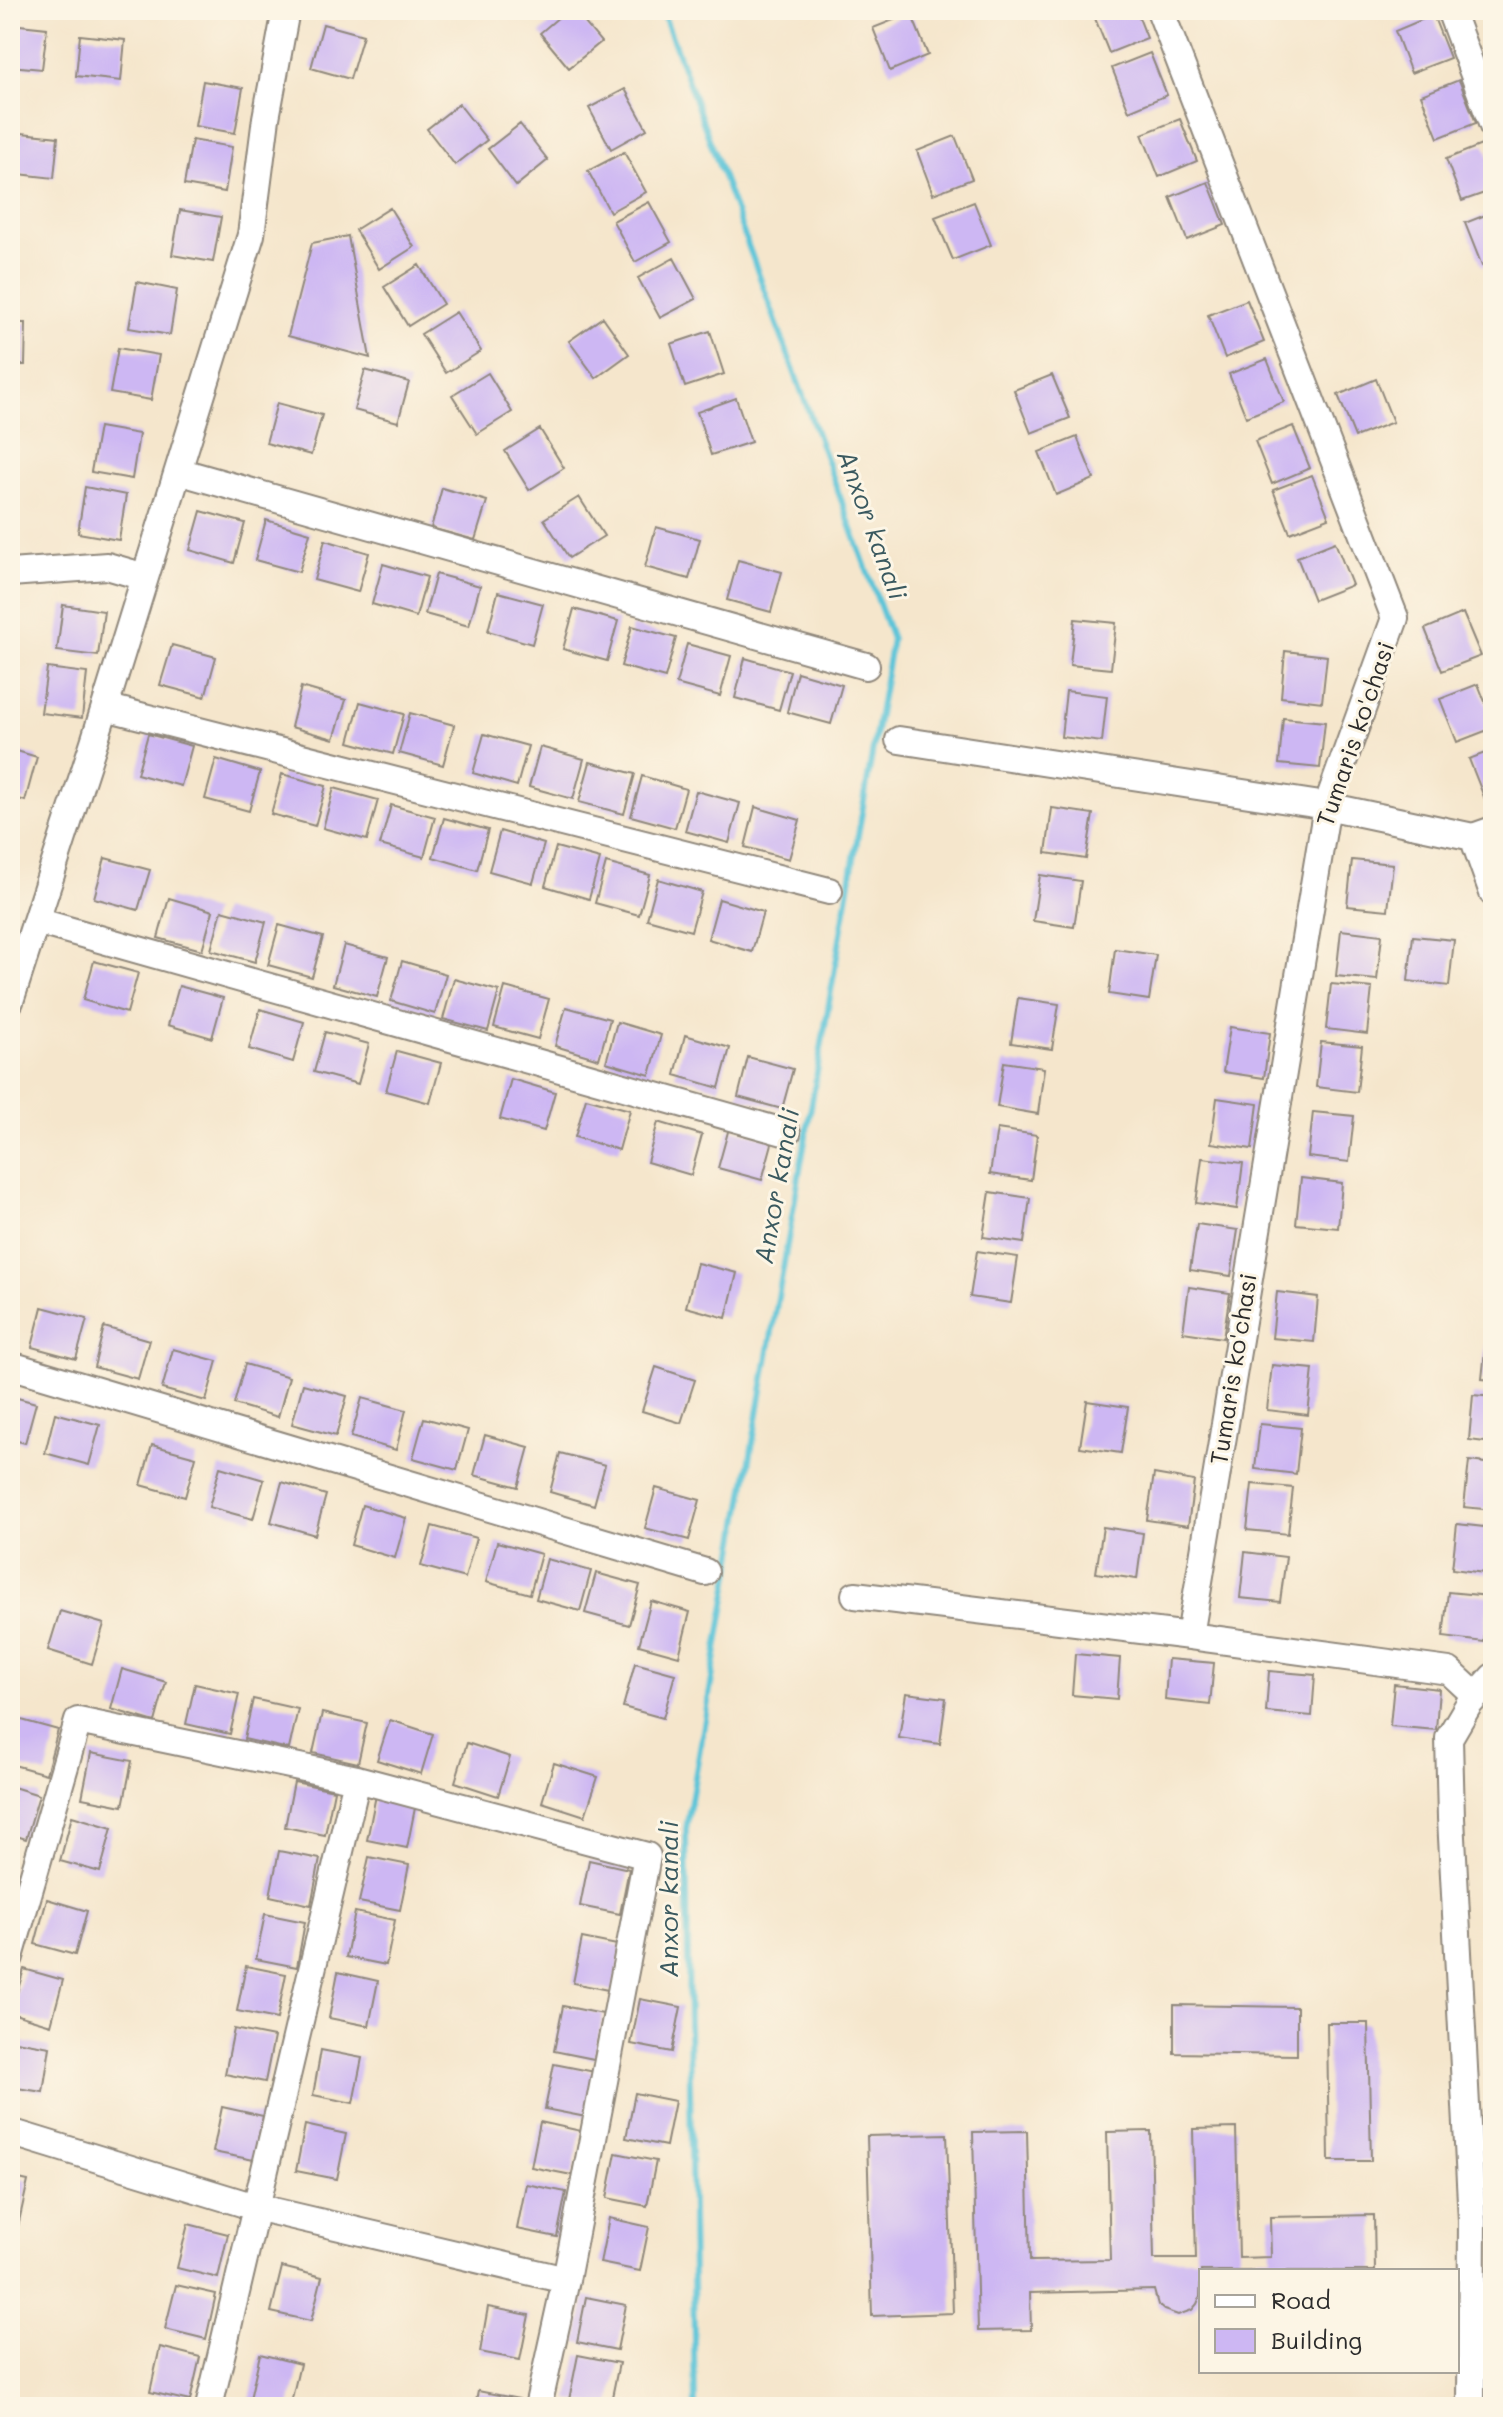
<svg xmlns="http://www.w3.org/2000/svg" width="1503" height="2417" viewBox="0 0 1503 2417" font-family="Mali,sans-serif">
<rect width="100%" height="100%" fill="#fcf5e5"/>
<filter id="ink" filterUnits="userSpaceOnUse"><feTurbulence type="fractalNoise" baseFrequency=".0125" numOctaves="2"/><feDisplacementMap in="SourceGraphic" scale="16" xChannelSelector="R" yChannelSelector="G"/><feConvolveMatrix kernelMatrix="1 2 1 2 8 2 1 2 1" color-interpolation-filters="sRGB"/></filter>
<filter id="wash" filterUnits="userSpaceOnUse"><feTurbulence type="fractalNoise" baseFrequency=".006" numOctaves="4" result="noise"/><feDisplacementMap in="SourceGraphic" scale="32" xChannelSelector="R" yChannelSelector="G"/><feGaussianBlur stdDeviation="1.8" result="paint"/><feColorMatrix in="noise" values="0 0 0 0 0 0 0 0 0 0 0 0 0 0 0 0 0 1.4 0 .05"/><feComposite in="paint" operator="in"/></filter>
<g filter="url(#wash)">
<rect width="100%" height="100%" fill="#f5e6cc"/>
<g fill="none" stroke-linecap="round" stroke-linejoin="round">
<path stroke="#5cc4d8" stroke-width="6" d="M662,10L892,639L686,1829L695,2407"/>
</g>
<g id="blocks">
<path fill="#cdb7f3" d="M211,10H253L252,17L211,13Z
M567,10H574L601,42L569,68L540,33Z
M1094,10H1136L1147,38L1109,53L1092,11Z
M1480,10H1493V23L1487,26Z
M911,13L928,55L890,71L873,28Z
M1433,15L1450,58L1411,73L1395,31Z
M10,24L47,28L42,69L10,66Z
M323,24L363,35L350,79L311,68Z
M80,35L125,40L121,81L76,76Z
M1150,53L1167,95L1129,111L1112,68Z
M1459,80L1476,123L1438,138L1421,95Z
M203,81L243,88L235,133L195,126Z
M625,89L647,129L611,149L589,108Z
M459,104L487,140L455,165L427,129Z
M1180,119L1197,161L1159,177L1142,134Z
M520,124L548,160L516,186L488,149Z
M12,132L58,137L54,178L10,173Z
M955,136L972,179L933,194L917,151Z
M192,140L232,147L225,192L184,185Z
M1484,144L1493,167V190L1462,201L1446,159Z
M624,152L646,192L610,212L588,171Z
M1208,182L1225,225L1187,240L1170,197Z
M649,202L671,242L635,262L613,221Z
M974,202L991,245L953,260L935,217Z
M390,208L414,247L379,269L355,230Z
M180,210L221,217L213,262L172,255Z
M1493,212V262L1482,266L1465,223Z
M348,236L370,358L288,336L312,243Z
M674,258L696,299L660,318L638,278Z
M419,265L443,304L408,326L384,287Z
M137,282L177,290L170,335L129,328Z
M1247,300L1264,342L1225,358L1208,315Z
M456,312L481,351L446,373L421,334Z
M603,317L629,354L596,378L569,341Z
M10,323H26L25,365H10Z
M710,331L724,374L685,387L671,344Z
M118,348L159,355L151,400L110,393Z
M1267,359L1284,402L1246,417L1229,374Z
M365,370L409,382L398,422L354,410Z
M488,373L512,412L477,434L452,395Z
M1052,375L1070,418L1031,433L1014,390Z
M1376,379L1393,422L1355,437L1338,395Z
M736,398L751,442L711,455L697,412Z
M277,403L322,415L311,455L266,443Z
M1293,426L1310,468L1272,484L1255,441Z
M99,427L139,434L132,479L91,472Z
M540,429L564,468L529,490L505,451Z
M1077,437L1094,479L1056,495L1039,452Z
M1312,475L1329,518L1290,533L1273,490Z
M85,487L126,495L119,540L78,533Z
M442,488L487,501L475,540L431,528Z
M579,497L604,536L569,558L544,519Z
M201,511L245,523L234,563L190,550Z
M266,520L310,533L299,572L255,560Z
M656,527L700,539L689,579L645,567Z
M325,540L369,553L358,592L314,580Z
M1335,542L1352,585L1314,600L1297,557Z
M738,560L782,572L771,612L727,600Z
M383,564L427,577L416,617L372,604Z
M436,574L480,586L469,626L425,614Z
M498,592L543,604L532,644L488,631Z
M63,605L104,611L98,656L57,651Z
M574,609L618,621L607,661L563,649Z
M1463,613L1481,656L1442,671L1425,629Z
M1075,619L1116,623L1111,669L1070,665Z
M632,626L676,638L665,678L621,666Z
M687,644L731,656L720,696L676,684Z
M172,645L216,657L205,697L160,685Z
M1285,651L1327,656L1322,702L1281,697Z
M745,658L790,671L779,710L735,698Z
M47,668L87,673L82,718L41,713Z
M797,672L842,685L831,724L787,712Z
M1478,684L1493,722V728L1457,742L1440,699Z
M301,687L346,700L334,739L291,727Z
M1066,691L1107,696L1102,742L1061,737Z
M360,702L404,714L393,754L349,742Z
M410,713L454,725L443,765L399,753Z
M1283,718L1325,722L1320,768L1279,764Z
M148,734L192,746L181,786L137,774Z
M484,734L528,746L517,786L473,773Z
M540,747L584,759L573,799L529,787Z
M10,749L37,757L25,801L10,796Z
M1493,750V799L1486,802L1469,759Z
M216,759L260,772L249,811L205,799Z
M590,762L635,774L624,814L579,802Z
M282,774L326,786L315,826L271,814Z
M642,776L686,789L675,828L631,816Z
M334,788L378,800L367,840L323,828Z
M696,791L740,803L729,843L685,831Z
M391,805L435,817L424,857L380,845Z
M755,807L800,820L789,859L745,847Z
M1052,808L1093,814L1086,859L1046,853Z
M444,818L488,830L477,870L433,857Z
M500,831L544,844L533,883L489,871Z
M556,847L600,859L589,899L545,886Z
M105,858L150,870L138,910L94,898Z
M1352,860L1393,864L1388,910L1347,906Z
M606,863L650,875L639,915L595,903Z
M1040,875L1081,881L1074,927L1033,921Z
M658,879L702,892L691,931L647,919Z
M169,898L213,911L202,950L158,938Z
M719,899L763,912L752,952L708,939Z
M222,910L266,922L255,962L211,950Z
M279,925L323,937L312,977L268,965Z
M1341,930L1382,935L1377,980L1336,976Z
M1413,936L1454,940L1449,986L1408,981Z
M344,945L388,957L377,997L333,985Z
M1115,949L1156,955L1149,1000L1109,994Z
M94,961L138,973L127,1013L83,1000Z
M402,961L446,974L435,1014L391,1001Z
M454,979L499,991L488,1031L443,1019Z
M1331,984L1372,988L1367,1034L1326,1029Z
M179,986L223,998L212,1038L168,1025Z
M505,987L549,999L538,1039L494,1027Z
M1018,998L1059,1004L1052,1049L1011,1043Z
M566,1007L610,1019L599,1059L555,1046Z
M260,1009L304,1022L293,1062L249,1049Z
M617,1022L661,1035L650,1075L606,1062Z
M1230,1027L1270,1033L1264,1078L1223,1072Z
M325,1032L369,1044L358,1084L314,1072Z
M685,1035L730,1048L719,1088L675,1075Z
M1321,1042L1362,1046L1357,1092L1316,1087Z
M397,1051L441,1063L430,1103L386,1091Z
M748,1057L793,1069L782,1109L738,1097Z
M1004,1062L1044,1068L1038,1114L997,1107Z
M511,1079L555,1092L544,1131L500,1119Z
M586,1098L630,1110L619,1150L575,1137Z
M1217,1098L1258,1104L1252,1149L1211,1143Z
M1313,1112L1354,1116L1349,1162L1308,1157Z
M658,1122L702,1135L691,1175L647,1162Z
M729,1128L773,1140L762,1180L718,1168Z
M997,1129L1037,1135L1031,1180L990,1174Z
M1202,1158L1243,1163L1237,1209L1196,1203Z
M1301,1178L1342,1183L1338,1228L1296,1224Z
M990,1192L1030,1198L1024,1243L983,1237Z
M1197,1224L1238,1230L1231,1276L1190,1270Z
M977,1251L1018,1257L1011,1303L970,1297Z
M697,1263L737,1273L726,1318L686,1307Z
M1189,1287L1230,1293L1223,1338L1183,1332Z
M1277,1292L1318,1297L1314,1342L1272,1338Z
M42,1307L87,1319L76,1359L32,1347Z
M104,1327L149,1340L138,1379L94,1367Z
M1487,1333L1493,1334V1380L1482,1379Z
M173,1349L217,1361L206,1401L162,1389Z
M245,1364L289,1377L278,1417L234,1404Z
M1272,1365L1313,1369L1308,1415L1267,1410Z
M656,1367L695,1380L681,1423L642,1411Z
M303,1384L347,1396L336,1436L292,1424Z
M1473,1395L1493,1397V1443L1469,1440Z
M10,1396L36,1403L25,1443L10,1439Z
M362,1398L406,1410L396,1450L351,1437Z
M1087,1401L1128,1407L1121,1453L1080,1447Z
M55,1413L100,1425L89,1465L45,1453Z
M424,1418L468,1430L457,1470L413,1458Z
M1260,1424L1301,1428L1296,1474L1255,1469Z
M485,1435L529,1447L518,1487L474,1475Z
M152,1445L196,1457L185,1497L141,1485Z
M560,1453L605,1465L594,1505L550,1492Z
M1469,1461L1493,1464V1510L1464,1507Z
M220,1467L264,1480L253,1519L209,1507Z
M1154,1474L1194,1481L1188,1526L1147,1520Z
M282,1482L326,1495L315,1535L271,1522Z
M1252,1484L1293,1488L1288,1534L1247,1530Z
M656,1488L700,1500L689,1540L645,1528Z
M362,1505L406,1518L395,1558L351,1545Z
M1457,1524L1493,1528V1574L1452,1569Z
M432,1526L476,1538L465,1578L421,1566Z
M1103,1527L1143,1533L1137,1579L1096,1573Z
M497,1542L541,1554L530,1594L486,1582Z
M1245,1552L1286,1557L1280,1602L1240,1598Z
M547,1559L591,1571L580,1611L536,1599Z
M596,1573L640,1585L629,1625L585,1613Z
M1448,1592L1489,1596L1484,1642L1443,1637Z
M651,1601L690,1612L679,1656L639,1645Z
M60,1611L104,1624L92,1664L48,1650Z
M1075,1654L1120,1658L1117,1699L1072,1695Z
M1168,1659L1214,1663L1210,1705L1165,1700Z
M635,1663L675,1674L663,1718L623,1707Z
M122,1669L166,1682L155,1722L111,1709Z
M1269,1671L1315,1675L1312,1716L1266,1712Z
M195,1684L239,1694L230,1734L186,1724Z
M1394,1684L1439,1689L1436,1730L1390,1726Z
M906,1693L946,1698L940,1744L899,1738Z
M253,1699L298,1709L289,1749L244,1739Z
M322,1713L367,1723L358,1763L313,1753Z
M18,1719L58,1730L46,1774L10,1764V1749Z
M390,1720L433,1734L421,1774L377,1760Z
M467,1743L510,1757L498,1796L455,1782Z
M91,1753L132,1761L123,1806L82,1798Z
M554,1763L598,1777L585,1816L542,1802Z
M294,1782L334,1790L325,1835L285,1827Z
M10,1786L39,1795L26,1839L10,1834Z
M376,1795L416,1803L407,1848L367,1840Z
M72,1816L112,1828L100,1872L60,1861Z
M279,1851L320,1859L311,1905L270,1896Z
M369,1857L409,1865L400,1910L359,1902Z
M589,1860L629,1869L620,1914L580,1906Z
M47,1899L87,1911L75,1955L35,1944Z
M355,1912L395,1920L386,1965L346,1957Z
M265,1914L305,1922L297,1967L256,1959Z
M582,1938L622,1946L613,1991L573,1983Z
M246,1966L286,1974L277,2019L237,2011Z
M24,1969L63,1980L51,2025L11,2013Z
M338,1972L378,1981L369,2026L329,2018Z
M640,1999L681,2007L672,2052L631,2044Z
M1174,2005L1297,2007V2055L1174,2053Z
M563,2006L603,2014L594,2059L554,2051Z
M1327,2023H1368L1371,2161H1329Z
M234,2029L274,2037L265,2082L225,2074Z
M10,2040L50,2047L43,2092L10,2087Z
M321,2050L362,2058L353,2103L313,2095Z
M554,2064L595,2072L586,2117L545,2109Z
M635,2093L675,2101L666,2146L626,2138Z
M222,2107L263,2116L254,2160L213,2152Z
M540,2122L581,2131L572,2175L531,2167Z
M305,2125L346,2134L337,2179L296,2171Z
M1236,2128L1239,2258L1271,2257L1270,2217L1374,2215L1375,2271H1201L1200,2297L1197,2304L1192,2310L1178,2315L1164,2310L1158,2305L1154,2290L1030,2293L1031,2330L978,2331L973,2132L1027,2131L1030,2261L1110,2260L1107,2132L1151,2131L1154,2259H1196L1193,2129Z
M947,2134L953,2313L872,2316L867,2136Z
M616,2153L656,2161L647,2206L607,2198Z
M10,2177L28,2181L18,2226L10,2224Z
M526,2184L566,2192L557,2237L517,2229Z
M609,2218L649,2227L640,2271L600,2263Z
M188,2224L228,2234L218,2278L177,2268Z
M282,2267L322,2277L311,2321L271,2312Z
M1486,2275H1493V2312L1487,2311Z
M176,2285L216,2294L206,2339L165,2329Z
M586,2297L626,2305L617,2350L577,2342Z
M488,2307L529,2315L520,2360L480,2352Z
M160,2347L200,2357L190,2401L150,2392Z
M260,2354L300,2364L290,2407L250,2399Z
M578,2355L619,2363L610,2407L569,2400Z
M478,2391L519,2399L517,2407H475Z"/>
</g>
</g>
<g filter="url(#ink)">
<use href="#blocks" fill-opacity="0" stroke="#90887c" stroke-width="2"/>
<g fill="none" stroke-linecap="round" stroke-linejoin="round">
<defs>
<path id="minor" d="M1160,10L1395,618L1327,806L1190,1636
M1450,10L1493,126
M178,471L866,666
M10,573L107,566L145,577
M105,707L829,891
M899,740L1327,806L1473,837L1493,830
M1473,837L1493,893
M36,921L787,1133
M10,1001L95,739L251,235L266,118L286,10
M10,1365L705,1572
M855,1595L1190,1636L1449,1671L1476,1696
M10,1957L78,1721L357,1779L647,1856L566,2280L538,2407
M10,2132L255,2207L566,2280
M209,2407L357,1779
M1471,2407L1472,2221L1451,1818L1449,1738L1469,1704L1493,1677"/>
</defs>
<use href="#minor" stroke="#90887c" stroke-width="30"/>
<use href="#minor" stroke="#fff" stroke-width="26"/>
</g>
</g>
<g text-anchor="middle" stroke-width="6" stroke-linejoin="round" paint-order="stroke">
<g font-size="24" fill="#2b2b2b" stroke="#fcf5e5">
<text transform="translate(1356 734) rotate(-71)" y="8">Tumaris ko'chasi</text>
<text transform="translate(1234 1369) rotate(-81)" y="8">Tumaris ko'chasi</text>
</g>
<g font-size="26" font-style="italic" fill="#3a595f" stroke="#fcf5e5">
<text transform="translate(872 525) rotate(70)" y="9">Anxor kanali</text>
<text transform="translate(777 1186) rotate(-80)" y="9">Anxor kanali</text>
<text transform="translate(669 1899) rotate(-90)" y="9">Anxor kanali</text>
</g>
</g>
<rect width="1503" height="2417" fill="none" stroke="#fcf5e5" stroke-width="40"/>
<rect x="1199" y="2269" width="260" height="104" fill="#fcf5e5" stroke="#a8a49b" stroke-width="2"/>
<rect x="1215" y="2295" width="40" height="12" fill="#ffffff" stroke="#a8a49b" stroke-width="2"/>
<text x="1271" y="2309" font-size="24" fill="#2b2b2b">Road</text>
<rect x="1215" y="2329" width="40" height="24" fill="#cdb7f3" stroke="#a8a49b" stroke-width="2"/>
<text x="1271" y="2349" font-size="24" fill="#2b2b2b">Building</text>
</svg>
